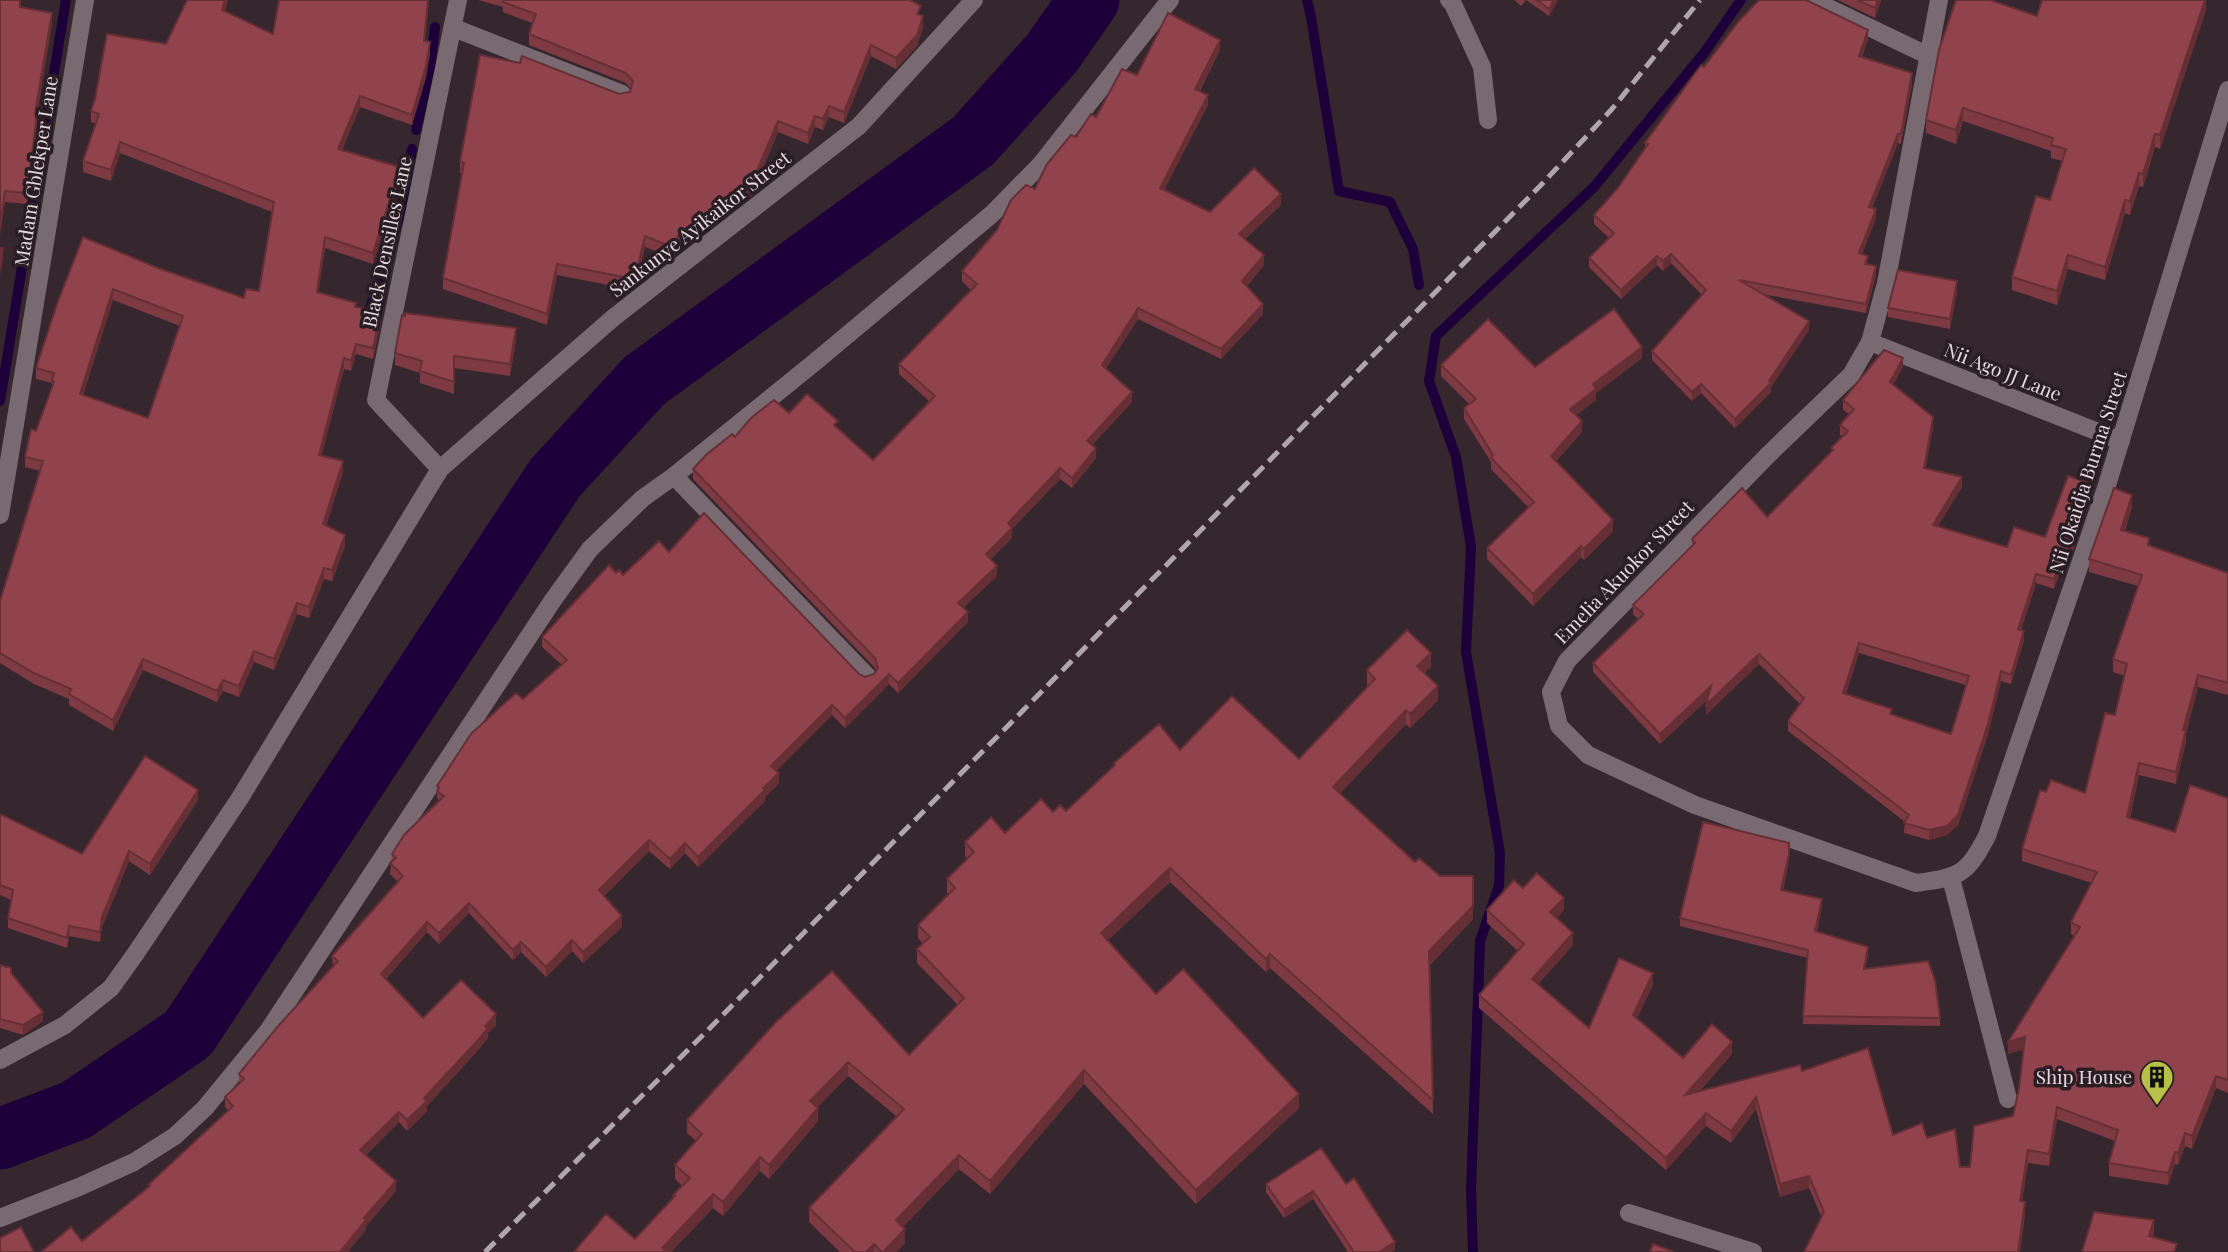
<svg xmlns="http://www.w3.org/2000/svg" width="2228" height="1252" viewBox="0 0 2228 1252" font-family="'Playfair Display',serif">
<rect width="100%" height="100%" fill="#35272d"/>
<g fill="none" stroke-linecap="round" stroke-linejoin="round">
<path stroke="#1d003a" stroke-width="10" d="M1307,0L1311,17L1339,191L1390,202L1413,249L1419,285
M416,130L430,69L435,27
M366,321L401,212L412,149
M0,401L66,0
M1473,1252L1471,1190L1480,941L1499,886L1500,853L1466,652L1471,547L1456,457L1429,381L1436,336L1594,187L1704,53L1741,0"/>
<path stroke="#1d003a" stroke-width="61" d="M0,1139L76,1110L188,1034L555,478L644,381L973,141L1052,53L1089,0"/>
<path stroke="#796970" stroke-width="18" d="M1449,0L1453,4L1482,67L1488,120
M1812,0L1929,56
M1939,0L1886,283L1870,342L1851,375L1768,455L1567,661L1551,692L1559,726L1588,755L1695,805L1916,883C1959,877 1966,876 1987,836L2107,485L2228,90
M454,28L622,94
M1870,342L2121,441
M440,469L376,400L458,0
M674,476L867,676
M0,515L85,0
M1951,878L2008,1099
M0,1060L65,1025L111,988L136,953L240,798L440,469L613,318L859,126L974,0
M1629,1213L1753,1252
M0,1218L79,1187L134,1162L175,1136L205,1108L268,1031L553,600L590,549L643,498L674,476L815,362L992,214L1041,164L1170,0"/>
<path stroke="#b0a5a9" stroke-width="5" stroke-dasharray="14 7" stroke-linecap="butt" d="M485,1252L708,1030L1540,186L1612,109L1700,0"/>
</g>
<path fill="#7d3a42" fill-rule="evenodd" d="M187,0H228L225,11L273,34L425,41L430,53L426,77L412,125L360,107L342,150L400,177L373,264L325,248L318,293L356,307L381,321L373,359L356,354L351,371L344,369L321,456L343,472L326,526L345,546L332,581L324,579L309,618L297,614L274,670L254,662L239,697L223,691L217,702L143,670L113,731L69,705V699L34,684L0,663V601L40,471L25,467V457L36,431L52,387V383L36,379V368L57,304L158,268L244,298L259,291L272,212L120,153L111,181L83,172V161L96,124L91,122V111L166,44ZM113,300L180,326L148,418L83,395Z
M478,0H910L921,16L923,27L917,46L896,69L871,56L844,123L829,117L823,130L815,127L808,144L778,132L751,196L716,223L680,242L672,257L645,247L636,285L630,284L629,289L557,275L547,325L443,289V278L462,173H460V162L619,94L630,92L631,89L626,83L529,45V34L532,23L503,12V7Z
M1514,0H1526L1521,6Z
M1526,0H1558L1549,16Z
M1838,0H1881L1875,18Z
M2206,0V10L2160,149L2155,147L2143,187L2139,186L2130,215L2125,213L2105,280L2068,269L2057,305L2012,290V277L2050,200L2062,161L2051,158V151L1963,121L1956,144L1926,133V120L2037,16Z
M20,7L52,24L37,114V124L27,204L5,202L0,235Z
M1868,39L1862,57L1912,83L1901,144L1898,143L1872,208L1876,218L1862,254L1868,264L1876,275L1866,313L1762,294L1809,330L1771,387V392L1735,428L1701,393L1692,401L1652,360V351L1702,295L1671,263L1663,271L1657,265L1621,299L1589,267V258L1609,238L1594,224V215L1618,188L1645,148V143L1704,67Z
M1220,50L1200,91L1208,105L1164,190L1210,212L1281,205L1245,239L1264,265L1247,286L1263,314L1221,359L1138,319L1106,368L1132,402L1092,445L1096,458L1072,488L1060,479L1012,529V538L991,559L997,576L963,608L968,622L898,693L889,684L845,728L832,715L776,771L779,783L765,797V801L698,867L685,853L670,869L649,851L604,896L622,927L583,963L572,951L546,977L521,952L513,960L469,913L439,944L427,932L386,979L423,1018L496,1025L488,1033V1038L479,1049L427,1106V1111L407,1131L399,1122L366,1155L396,1191L366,1226V1230L82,1241L148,1188V1185L228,1110L225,1107V1097L239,1084V1074L333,967L332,956L398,882L390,874L392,854L439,802L437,797V786L523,699L562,665L542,647V637L616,573L623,575L669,552L859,674L865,677L874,674L876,671L875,668L693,479V469L735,437L789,413L838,429L873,460L929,401L899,374V364L971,290L962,281V271L1035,189L1076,137L1137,75Z
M1957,291L1950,329L1888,317V308Z
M516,340L510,376L454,368V394L420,383V373L395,365V353Z
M1642,358L1596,393V400L1576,415L1582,432L1556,461L1613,531L1584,560L1581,557L1533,606L1487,559V548L1529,508L1491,469V462L1464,419V408L1469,404L1441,376V365L1535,367Z
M1903,367L1893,385L1933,427L1925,468L1962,487L1938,526L2007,547L2045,537L2092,494L2068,565L2063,564L2054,589L2036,583L2021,630L2024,640L2011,684L2001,681L1988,734L1958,825L1947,835L1929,840L1904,833L1905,822L1788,731V721L1800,704L1759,664L1706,715L1707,700L1660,744L1593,672V663L1638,619L1633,614V605L1692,546V539L1767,517L1831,452V448L1842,436L1840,435V425L1849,414L1843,410V400ZM1859,653L1966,685L1951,734L1892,715L1846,694Z
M2132,507L2125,531L2149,545L2228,573V695L2198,687L2186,734V742L2176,784L2139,775L2130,818L2175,832L2228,798V1093L2216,1088L2192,1149L2185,1146L2178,1165L2175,1164L2168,1185L2109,1176V1163L2115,1141L2057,1119L2049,1166L2028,1163L2022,1201L2025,1214L2020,1252H1804L1822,1218L1809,1188L1780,1197L1756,1109L1731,1143L1706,1126L1666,1170L1479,1008V995L1518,951L1487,923V910L1523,888L1564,910L1556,918L1573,945L1538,984L1589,1028L1653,985L1637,1018L1683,1058L1732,1054L1699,1092L1802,1071L1893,1135L1927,1138L1960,1167H1970L2013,1116L2019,1089L2024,1049L2008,1054L2074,936L2071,934V922L2092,883L2022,861V849L2046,792L2085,793L2115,715L2125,676L2113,672V659L2138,586L2089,572V559Z
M1431,667L1424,673L1438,700L1410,728L1406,724L1340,793L1473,919L1430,965L1433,1114L1270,968L1266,972L1170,882L1107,941L1156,994L1299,1108L1196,1204L1084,1084L990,1194L959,1169L903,1227L905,1243L896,1252H840L809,1222V1208L896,1116L848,1076L817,1107L818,1121L769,1179L760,1171L723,1216L713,1208L671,1252H574L635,1239L673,1198V1195L682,1186L675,1179V1165L696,1141L687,1133V1120L777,1021L909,1055L958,1005L917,963V949L923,944L918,938V925L948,894L947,893V879L967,859L965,856V842L1005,833L1053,812L1066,811L1114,767V763L1180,750L1299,759L1368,686L1367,684V670Z
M198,800L150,875L129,861L102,927L100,942L69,936L67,948L8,928V918L11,900L0,895V814L82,854Z
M1789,861L1783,890L1822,906L1817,931L1868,955L1865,969L1940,1018V1026L1803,1024L1808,958L1680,926V918Z
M0,965L11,973L43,1021L23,1035L0,1028Z
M1266,1184H1346L1395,1250L1391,1252H1348L1313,1199L1284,1218L1266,1192Z"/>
<path fill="#662f36" d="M225,0H228L222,21V10Z
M428,0H429L424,51V41Z
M1554,0H1558L1549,16V9Z
M1878,0H1881L1875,18V8Z
M2205,0H2206V10L2160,149V135Z
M52,13V24L35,124V113Z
M923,16V27L917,46L896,69V58Z
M1868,30V39L1859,65V56Z
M1220,40V50L1195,99V89Z
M430,42V53L426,77L412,125V115Z
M871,45V56L844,123V112Z
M1912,73V83L1901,144V134Z
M1208,95V105L1160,198V188Z
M360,96V107L338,160V149Z
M829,106V117L823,130V119Z
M1963,108V121L1956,144V130Z
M37,114V124L27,204V193Z
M815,116V127L808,144V133Z
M778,121V132L751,196L716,223L680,242L672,257V247L680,232Z
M1898,134V143L1869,216V207Z
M2155,134V147L2143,187V174Z
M120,142V153L111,181V170Z
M400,167V177L373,264V253Z
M2139,173V186L2130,215V201Z
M5,191V202L0,235V225Z
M1281,194V205L1239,244V234Z
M2125,200V213L2105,280V267Z
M1876,209V218L1859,262V253Z
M645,236V247L636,285V275Z
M325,237V248L317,303V292Z
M3,248V259L0,275V264Z
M1671,254V263L1663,271V261Z
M1264,255V265L1242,292V281Z
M2068,255V269L2057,305V291Z
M1657,256V265L1621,299V290Z
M557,264V275L547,325V314Z
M1876,266V275L1866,313V304Z
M1957,281V291L1950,329V319Z
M113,289V300L80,405V394Z
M1263,304V314L1221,359V349Z
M1138,308V319L1102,375V365Z
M381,310V321L373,359V348Z
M1809,321V330L1771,387V392L1735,428V419L1769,381Z
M516,328V340L510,376V364Z
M356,344V354L351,371V361Z
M1642,347V358L1596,393V400L1570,420V409L1593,384Z
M344,358V369L319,466V455Z
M1903,358V367L1890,391V382Z
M1701,384V393L1692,401V392Z
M1132,392V402L1087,451V441Z
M1933,417V427L1924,478V468Z
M1582,421V432L1551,467V456Z
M1096,448V458L1072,488V478Z
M343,461V472L323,535V524Z
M1060,468V479L1012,529V538L986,564V554L1008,523Z
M1962,477V487L1933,534V525Z
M2092,484V494L2068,565V555Z
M2132,495V507L2121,542V530Z
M1613,520V531L1584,560V549Z
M345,535V546L332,581V570Z
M1581,546V557L1533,606V594Z
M2063,554V564L2054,589V579Z
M997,566V576L958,613V603Z
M324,568V579L309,618V607Z
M2036,574V583L2018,639V629Z
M297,603V614L274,670V659Z
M968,612V622L898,693V683Z
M2024,631V640L2011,684V675Z
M1859,643V653L1843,703V693Z
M254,651V662L239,697V686Z
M1431,653V667L1417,680V666Z
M1759,654V664L1706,715V705Z
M143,659V670L113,731V720Z
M2001,671V681L1988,734L1958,825L1947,835L1929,840V830Z
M889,674V684L845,728V718Z
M2198,675V687L2186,734V742L2176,784V772L2183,730Z
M223,680V691L217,702V691Z
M1438,686V700L1410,728V714Z
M1711,686V696L1660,744V734Z
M832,705V715L771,776V766Z
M1406,710V724L1333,801V787Z
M2139,763V775L2127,830V817Z
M779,773V783L765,797V801L698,867V857Z
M198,790V800L150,875V864Z
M649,840V851L599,900V890Z
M685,843V853L670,869V859Z
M129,851V861L102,927L100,942V932L102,917Z
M1789,854V861L1781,897V890Z
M1170,868V882L1101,947V933Z
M1564,898V910L1550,925V912Z
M1822,899V906L1815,938V931Z
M469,903V913L439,944V933Z
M1473,906V919L1429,965V951Z
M622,916V927L583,963V952Z
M427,922V932L381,984V974Z
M1573,933V945L1532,991V979Z
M572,940V951L546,977V967Z
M521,942V952L513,960V950Z
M1270,954V968L1266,972V959Z
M1653,973V985L1633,1027V1015Z
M43,1012V1021L23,1035V1025Z
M496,1014V1025L488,1033V1038L479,1049L427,1106V1111L407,1131V1120Z
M2025,1037V1049L2008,1054V1042Z
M1732,1042V1054L1685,1108V1095Z
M848,1062V1076L810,1115V1101Z
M1084,1070V1084L990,1194V1181Z
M2216,1076V1088L2192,1149V1136Z
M1299,1094V1108L1196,1204V1190Z
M1756,1097V1109L1731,1143V1131Z
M2057,1107V1119L2049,1166V1154Z
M818,1108V1121L769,1179V1165Z
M399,1112V1122L360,1160V1150Z
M1706,1113V1126L1666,1170V1158Z
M2185,1133V1146L2178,1165V1153Z
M2028,1150V1163L2020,1213V1201Z
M2175,1152V1164L2168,1185V1173Z
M959,1155V1169L896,1234V1220Z
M760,1157V1171L723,1216V1202Z
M1809,1176V1188L1780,1197V1184Z
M396,1181V1191L366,1226V1230L348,1252H340L364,1218Z
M1313,1191V1199L1284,1218V1210Z
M713,1194V1208L671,1252H662V1248Z
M2025,1202V1214L2020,1252H2018Z
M2154,1220V1233L2149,1248V1236Z
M905,1229V1243L896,1252H883Z
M1395,1242V1250L1391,1252H1379Z
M874,1244V1252H866Z"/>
<path fill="#91434d" stroke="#662f36" stroke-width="2" fill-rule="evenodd" d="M0,0H20V7L52,13L35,113L37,114L27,193L5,191L0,225Z
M187,0H225L222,10L273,34L279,0H428L424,41L430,42L426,66L412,115L360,96L338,149L400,167L373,253L325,237L317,292L356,303L355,307L381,310L373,348L356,344L351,361L344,358L319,455L343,461L323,524L345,535L332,570L324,568L309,607L297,603L274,659L254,651L239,686L223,680L217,691L143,659L113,720L69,694L71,689L34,673L0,653V601L43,461L25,457L31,429L36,431L54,382L52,381L54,373L36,368L57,304L83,237L158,268L244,298L246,289L259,291L274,202L120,142L111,170L83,161L99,114L91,111L95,99L107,34L166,44ZM113,289L183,316L148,418L80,394Z
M504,0H910L921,6L917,14L923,16L917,35L896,58L871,45L844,112L829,106L823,119L815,116L808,133L778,121L751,185L716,212L680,232L672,247L645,236L636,275L630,273L629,278L557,264L547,314L443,278L464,163L460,162L480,55L520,63L522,56L619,94L630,92L633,81L626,73L529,34L536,14L503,2Z
M1537,0H1554L1549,9Z
M1759,0H1806L1868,30L1859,56L1912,73L1901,134H1898L1869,207L1876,209L1859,253L1868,256L1865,264L1876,266L1866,304L1739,280L1809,321L1769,381L1771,383L1735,419L1701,384L1692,392L1652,351L1706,290L1671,254L1663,261L1657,256L1621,290L1589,258L1614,233L1594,215L1618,188L1648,144L1645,143L1701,65L1704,67L1739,21Z
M1857,0H1878L1875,8Z
M1956,0H1990L2037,16L2042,0H2205L2160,135L2155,134L2143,174L2139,173L2130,201L2125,200L2105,267L2068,255L2057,291L2012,277L2036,196L2050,200L2066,149L2051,145L2053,138L1963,108L1956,130L1926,120L1939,50Z
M1168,13L1220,40L1195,89L1208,95L1160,188L1210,212L1254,168L1281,194L1239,234L1264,255L1242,281L1263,304L1221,349L1138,308L1102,365L1132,392L1087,441L1096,448L1072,478L1060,468L1008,523L1012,528L986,554L997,566L958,603L968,612L898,683L889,674L845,718L832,705L771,766L779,773L763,788L765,790L698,857L685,843L670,859L649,840L599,890L622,916L583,952L572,940L546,967L521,942L513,950L469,903L439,933L427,922L381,974L423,1018L461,980L496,1014L485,1026L488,1028L479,1039L424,1098L427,1101L407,1120L399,1112L360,1150L396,1181L364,1218L366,1220L340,1252H41L71,1227L82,1241L150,1186L148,1185L233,1106L225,1097L244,1079L239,1074L279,1025L338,961L332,956L403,876L390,863L396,858L392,854L404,835L444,796L437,791L439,788L437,786L471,734L516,693L523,699L567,660L542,637L609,565L616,573L619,570L623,575L659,541L669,552L704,513L859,674L865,677L874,674L878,668L875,658L693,469L706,455L732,434L735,437L751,418L774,400L789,413L807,394L838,421L834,425L873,460L935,396L899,364L977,284L962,271L997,230L1011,200L1026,185L1035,189L1047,164L1071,135L1076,137L1091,114L1096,117L1122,69L1137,75Z
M0,248H3L0,264Z
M1898,270L1957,281L1950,319L1888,308Z
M1614,309L1642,347L1593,384L1596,389L1570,409L1582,421L1551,456L1613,520L1584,549L1581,546L1533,594L1487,548L1534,502L1491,458L1493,455L1464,408L1476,399L1441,365L1488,319L1535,367Z
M405,313L516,328L510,364L454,356V382L420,371L422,361L395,353L402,315L405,316Z
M1884,350L1903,358L1890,382L1933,417L1924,468L1962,477L1933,525L2007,547L2014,527L2045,537L2068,476L2092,484L2068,555L2063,554L2054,579L2036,574L2018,629L2024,631L2011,675L2001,671L1988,724L1958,815L1947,826L1929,830L1904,823L1909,815L1788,721L1804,698L1759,654L1706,705L1711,686L1660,734L1593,663L1644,614L1633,605L1695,543L1692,539L1742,488L1767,517L1833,450L1831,448L1848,431L1840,425L1854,409L1843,400ZM1859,643L1969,676L1951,734L1890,714L1892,709L1843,693Z
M2114,488L2132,495L2121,530L2149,538L2148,545L2228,573V683L2198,675L2183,730H2186L2176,772L2139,763L2127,817L2175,832L2190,785L2228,798V1080L2216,1076L2192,1136L2185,1133L2178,1153L2175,1152L2168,1173L2109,1163L2118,1130L2057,1107L2049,1154L2028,1150L2020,1201L2025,1202L2018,1252H1804L1824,1212L1809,1176L1780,1184L1756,1097L1731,1131L1706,1113L1666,1158L1479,995L1524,944L1487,910L1514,880L1523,888L1537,873L1564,898L1550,912L1573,933L1532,979L1589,1028L1619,958L1653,973L1633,1015L1683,1058L1712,1024L1732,1042L1685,1095L1800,1065L1802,1071L1868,1048L1893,1135L1922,1123L1927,1138L1955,1129L1960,1167H1970L1974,1126L2013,1116L2019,1089L2025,1037L2008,1042L2080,927L2071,922L2097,872L2022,849L2040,790L2046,792L2051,780L2085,793L2105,713L2115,715L2127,664L2113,659L2142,575L2089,559Z
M1407,630L1431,653L1417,666L1438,686L1410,714L1406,710L1333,787L1415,862L1419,858L1440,876H1473V906L1429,951L1433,1100L1270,954L1266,959L1170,868L1101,933L1156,994L1183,969L1299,1094L1196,1190L1084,1070L990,1181L959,1155L896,1220L905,1229L883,1252H882L874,1244L866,1252H855L809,1208L904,1109L848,1062L810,1101L818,1108L769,1165L760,1157L723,1202L713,1194L662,1248L667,1252H574L606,1214L635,1239L675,1196L673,1195L690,1178L675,1165L702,1134L687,1120L777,1021L832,971L909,1055L964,998L917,949L930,937L918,925L955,888L947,879L974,852L965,842L991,817L1005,833L1041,799L1053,812L1060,805L1066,811L1115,765L1114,763L1159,724L1180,750L1232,696L1299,759L1375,679L1367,670Z
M145,756L198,790L150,864L129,851L102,917L100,932L69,926L67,938L8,918L13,890L0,885V814L82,854Z
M1703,822L1789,843V854L1781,890L1822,899L1815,931L1868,947L1864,969L1928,961L1935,980L1940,1018L1803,1016L1808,950L1680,918Z
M0,965L11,968V973L43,1012L23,1025L0,1019Z
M1321,1148L1346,1184L1354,1178L1395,1242L1379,1252H1354L1313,1191L1284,1210L1266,1184Z
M2094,1212L2154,1220L2149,1236L2177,1244L2174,1252H2082Z
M21,1227L34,1252H0V1238Z
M1653,1244L1674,1252H1650Z"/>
<defs>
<symbol id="building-pin" viewBox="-11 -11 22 30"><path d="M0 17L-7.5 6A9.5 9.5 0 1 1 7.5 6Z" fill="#b8c147" stroke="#2b1d24"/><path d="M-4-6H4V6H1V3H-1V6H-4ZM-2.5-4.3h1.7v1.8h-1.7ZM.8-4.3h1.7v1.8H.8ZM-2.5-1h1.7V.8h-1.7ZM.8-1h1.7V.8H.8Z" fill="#111"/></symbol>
</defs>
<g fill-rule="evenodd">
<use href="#building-pin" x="2138" y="1058" width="38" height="52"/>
</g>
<g text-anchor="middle" stroke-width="7" stroke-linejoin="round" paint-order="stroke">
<g font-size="19" fill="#e4dade" stroke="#2b1d24">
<text transform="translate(36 171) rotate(-81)" y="7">Madam Gblekper Lane</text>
<text transform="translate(700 224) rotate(-38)" y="7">Sankunye Ayikaikor Street</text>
<text transform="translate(387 242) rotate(-78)" y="7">Black Densilles Lane</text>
<text transform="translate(2003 372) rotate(22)" y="7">Nii Ago JJ Lane</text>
<text transform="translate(2088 472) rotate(-72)" y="7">Nii Okaidja Burma Street</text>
<text transform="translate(1624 572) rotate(-46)" y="7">Emelia Akuokor Street</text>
</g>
<g font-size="19" fill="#e4dade" stroke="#2b1d24" text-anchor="end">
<text x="2132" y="1084">Ship House</text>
</g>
</g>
</svg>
